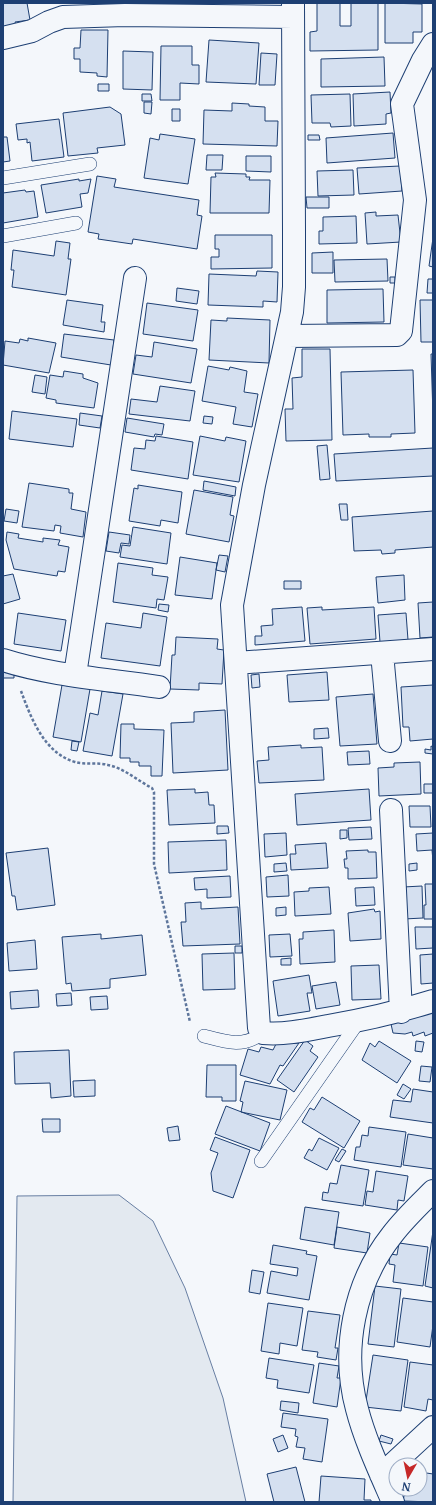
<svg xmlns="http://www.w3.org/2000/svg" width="436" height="1505" viewBox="0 0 436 1505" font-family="Merriweather,serif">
<rect width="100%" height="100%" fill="#f4f7fb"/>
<path fill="#e3e9f0" stroke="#687fa3" d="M119,1195L153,1221L185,1288L223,1398L246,1502H13L17,1196Z"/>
<path fill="#d5e0f0" stroke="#1d3f73" d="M3,3H27L30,20L15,22L16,25L3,27Z
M317,3H340V26H351V3H378V50L310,51V32L317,31Z
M385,3L422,4V32H413V43H385Z
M81,30H108L107,77L97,76V73L80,72V59H74V48H80Z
M209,40L259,43L256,84L206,82Z
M161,46H192V65H199V84L180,83V100H160Z
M123,51L153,52L152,90L123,89Z
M261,53L277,54L275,85H259Z
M384,57L385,86L321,87V59Z
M98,84H109V91H98Z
M390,92L391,113L386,114V124L354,126L353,94Z
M142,94H151L152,101H142Z
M350,94L351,126L331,127L330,123H312L311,95Z
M144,102H152L151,114L144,113Z
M232,103L249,104V106L265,107V121H278L277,146L203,144L204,110L232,111Z
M110,107L121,114L125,145L97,148L98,153L68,156L63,113Z
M172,109H180V121H172Z
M59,119L64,157L32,161L30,142L27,143V139L18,140L16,124Z
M393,133L395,158L327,163L326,138Z
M160,134L195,139L188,184L144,178L150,138L159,140Z
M308,135H319L320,140H308Z
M3,137H7L10,161L3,162Z
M207,155H223L222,170H206Z
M246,156H271V172L246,171Z
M400,166L402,191L359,194L357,168Z
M353,170L354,195L318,196L317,171Z
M215,173L246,174V177H250L249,180H270L269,213H210L211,177H216Z
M97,176L116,179L114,187L199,200L197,215L202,216L197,249L133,239L132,244L98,239L99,234L88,232Z
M79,179V181L91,179L88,193L80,194L82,207L46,213L41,185Z
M25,190L26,192L34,191L38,217L3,223V193Z
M306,197H329V208H307Z
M376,212V216L398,215L401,242L367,244L365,213Z
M356,216L357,243L319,244V231H323V217Z
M215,235H272V268L211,269V257H219V249H215Z
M433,238V267L429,266Z
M56,241L70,243L68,259H71L66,295L12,287L14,270H11L13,250L54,256Z
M333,252V273H312V253Z
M387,259L388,281L335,282L334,260Z
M257,271L278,272L277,302L263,301V307L208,305L209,274L256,276Z
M390,277H395V283H390Z
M428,279H433V293H427Z
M177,288L199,291L197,304L176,301Z
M383,289L384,322L327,323V290Z
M67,300L103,305L101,322H105L104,332L63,325Z
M420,300H433V342H421Z
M147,303L198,310L193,341L143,334Z
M227,318L270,320L269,363L209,360L211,320L227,321Z
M64,334L114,340L111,365L61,357Z
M28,338L56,343L49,373L3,365L5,341L19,343L20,339L28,341Z
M154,342L197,349L191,383L133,374L136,355L152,357Z
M302,349H330L332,440L286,441L285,409H293L292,378L302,377Z
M431,354H433V415Z
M208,366L229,370L230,367L247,371L244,392L258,394L252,427L233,424L236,407L202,401Z
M413,370L415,433L391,434V437H369V434L343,435L341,372Z
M64,371L83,374V378L98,383L94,408L56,403V400L46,398L50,375L63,377Z
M35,375L47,377L45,394L32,392Z
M160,386L195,391L190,421L129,414L131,399L157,402Z
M12,411L77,419L73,447L9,439Z
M80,413L102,416L100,428L79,425Z
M204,416L213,417L212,424L203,423Z
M127,418L164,424L162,435L155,434L154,437L125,432Z
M156,436L193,442L188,479L131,470L134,448L145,449L146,440L155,441Z
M200,436L225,441L226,437L246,441L239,482L193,475Z
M327,445L330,479L320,480L317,446Z
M433,448V476L336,481L334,454Z
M204,481L236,487L235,496L203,490Z
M29,483L69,489V493H73L71,509L86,512L83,537L60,533L61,526L55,525L54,531L22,527Z
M138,485L182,492L178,523L161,520L160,526L129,521L134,488L138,489Z
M194,490L233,497L230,515L234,516L229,542L186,534Z
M339,504H347L348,520H341Z
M6,509L19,511L17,523L4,521Z
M433,511V547L395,550V553L382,554L381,550L354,551L352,517Z
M133,527L171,533L167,564L120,557L122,545L130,546Z
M7,532L19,534L18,538L43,542V538L60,540L58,545L69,547L65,572L58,571L57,576L14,569L6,540Z
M109,532L130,535L129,544L121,543L119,553L106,551Z
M219,555L228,556L225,572L216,570Z
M180,557L217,563L212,599L175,595Z
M118,563L153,568L152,575L168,577L164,600L157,599L156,608L113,602Z
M13,574L20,599L3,604V576Z
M404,575L405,600L378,603L376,577Z
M284,581H301V589H284Z
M433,602V637L420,638L418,603Z
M159,604L169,605L168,612L158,610Z
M302,607L305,641L255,645V636H262L261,626L273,625L272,609Z
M322,607V610L374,607L376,639L310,644L307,608Z
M18,613L66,620L61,651L14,644Z
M143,613L167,617L160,666L101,658L106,623L141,628Z
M406,613L408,640L380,642L378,615Z
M176,637L218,639L217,649L224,650L222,684L199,683V690L170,689L172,655H175Z
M3,672H14V678H3Z
M327,672L329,700L289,702L287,675Z
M259,674L260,687L252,688L251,675Z
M62,685L90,689L81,742L53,737Z
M433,685V739L410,741L409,727H403L401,687Z
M102,691L123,694L112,756L83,751L90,713L98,715Z
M373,694L377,744L340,746L336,697Z
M225,710L228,770L173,773L171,723L194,722V712Z
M121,724H134V729L164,730L162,776H151V766H139V762H130V758H120Z
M328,728L329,738L314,739V729Z
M72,741L79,742L77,751L71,750Z
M301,745V748L322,747L324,780L259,783L257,761L269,760L268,747Z
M431,746L433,747V754L425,753V749L431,750Z
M369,751L370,764L348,765L347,752Z
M420,762L421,794L379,796L378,768L394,767V763Z
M424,784H433V793H424Z
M195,789V793L208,792L209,805H214L215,823L169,825L167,790Z
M369,789L371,820L297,825L295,794Z
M409,806H430L431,827H410Z
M217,826H228L229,833L217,834Z
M371,827L372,839L349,840L348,828Z
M340,830H347V838L340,839Z
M286,833L287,855L265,857L264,834Z
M433,833V861L432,850L417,851L416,834Z
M226,840L227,870L169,873L168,842Z
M326,843L328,868L291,870L290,854H296L295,845Z
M48,848L55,905L17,910L15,896H12L6,853Z
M368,850V852H376L377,878L348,879V868H345L344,859H347L346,851Z
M286,863L287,871L274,872V864Z
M417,863V870L409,871V864Z
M288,875L289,896L267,897L266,877Z
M230,876L231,897L207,898V889L195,890L194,878Z
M425,884H433V919H424V905H426Z
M422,886L423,918L404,919L403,887Z
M329,887L331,914L295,916L294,892L309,891V888Z
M374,887L375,905L356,906L355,888Z
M201,902V909L238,907L240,944L183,946L181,922H186L185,903Z
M286,907V915L276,916V908Z
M374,909L375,912L380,911L381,939L350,941L348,913Z
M415,927H433V948L416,949Z
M334,930L335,962L300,964L299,939H303V932Z
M101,934V939L142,935L146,975L110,979V988L72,991L71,983L66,984L62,937Z
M290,934L292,956L270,957L269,935Z
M35,940L37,969L9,971L7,943Z
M235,946H242V953H235Z
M234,953L235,989L203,990L202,954Z
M433,954V983L421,984L420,955Z
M291,958V965H281V959Z
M379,965L381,999L352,1000L351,966Z
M309,975L312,993H307L310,1011L278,1016L273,981Z
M336,982L340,1005L316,1009L312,986Z
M38,990L39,1007L11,1009L10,992Z
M71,993L72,1005L57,1006L56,994Z
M107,996L108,1009L91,1010L90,997Z
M433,1012V1033L425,1036L424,1032L413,1036L412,1032L405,1034L393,1033L391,1024Z
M305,1040L313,1046L310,1051L318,1057L294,1092L277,1080Z
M379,1041L411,1061L397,1083L362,1060L370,1043L375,1047Z
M416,1041L424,1042L422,1052L415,1051Z
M299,1043L283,1066L280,1065L270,1084L240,1075L248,1049L259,1052L261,1047L273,1050L276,1044Z
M69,1050L71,1096L51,1098L50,1083L15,1084L14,1052Z
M207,1065H236V1101H222V1097H206Z
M421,1066L432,1067L430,1082L419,1081Z
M95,1080V1096L74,1097L73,1081Z
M245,1081L287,1090L280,1120L241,1112L243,1102L240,1101Z
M403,1084L411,1089L404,1099L397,1095Z
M413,1089L433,1092V1123L390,1117L393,1100L411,1102Z
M322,1097L360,1121L344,1148L302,1122L310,1108L314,1110Z
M226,1106L270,1123L260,1151L215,1134Z
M42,1119H60V1132H43Z
M178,1126L180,1140L169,1141L167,1128Z
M369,1127L406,1132L401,1167L354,1160L356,1147H360L362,1135L368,1136Z
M408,1134L433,1138V1169L403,1165Z
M215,1137L250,1150L233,1198L213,1191L211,1173L218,1153L210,1150Z
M319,1138L339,1148L327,1170L304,1158L309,1149L312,1151Z
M342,1149L346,1151L339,1162L335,1160Z
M341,1165L369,1170L363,1206L322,1200L323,1192L328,1193L330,1183L337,1184Z
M376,1171L408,1176L404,1201L398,1200L397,1210L365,1205L367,1191L373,1192Z
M305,1207L339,1212L334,1245L300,1239Z
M337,1227L370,1233L367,1253L334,1248Z
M433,1231V1288L425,1286Z
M399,1243L428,1247L423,1286L393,1282L395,1265L389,1264L390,1254L397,1255Z
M273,1245L307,1251L306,1254L317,1256L309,1300L267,1293L271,1271L297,1276L298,1268L270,1264Z
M252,1270L264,1272L260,1294L249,1292Z
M375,1286L401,1289L394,1347L368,1344Z
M403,1298L433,1302V1325L430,1347L397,1342Z
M268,1303L303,1308L297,1346L280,1343L279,1354L261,1351Z
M308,1311L340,1315L335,1348H338L336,1360L317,1357L318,1352L302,1350Z
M373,1355L408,1360L401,1411L365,1407Z
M269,1358L314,1365L309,1393L277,1388L278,1380L266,1378Z
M410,1362L433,1365V1400L428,1399L426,1411L404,1407Z
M319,1363L339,1366L337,1378H341L337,1407L313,1403Z
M281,1401L299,1403L298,1413L280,1410Z
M283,1413L328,1419L322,1462L303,1459L305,1448L296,1447L298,1437L295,1436L296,1429L281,1427Z
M283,1435L288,1448L278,1452L273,1439Z
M381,1435L393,1439L391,1444L379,1441Z
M296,1467L305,1502H274L267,1474Z
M420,1472L433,1474V1502L403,1501L405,1491L410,1492V1489H420Z
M321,1476L365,1479L364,1500H371V1502H319Z"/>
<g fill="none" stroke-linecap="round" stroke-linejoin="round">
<defs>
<path id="lane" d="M3,178L90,164
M3,236L76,223
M204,1036C226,1042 243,1048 263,1033
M261,1161L359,1021"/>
<path id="street" d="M293,3L294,231V287L292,312L254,485L232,605L259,1028L263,1033C285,1035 307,1030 328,1026C364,1020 398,1012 433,1001
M3,38L32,31L49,22L63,17L125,15L293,17
M287,336L397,335L401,331L415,200L402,104L423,60L433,44
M382,653L390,741
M3,660C53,676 107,679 159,687
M236,663L433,649
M75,675L135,278
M391,810L401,1012
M381,1475L433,1427
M393,1502C380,1472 365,1440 357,1409C341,1350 354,1283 392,1235C404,1219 419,1205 433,1191"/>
</defs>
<use href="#lane" stroke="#1d3f73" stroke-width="14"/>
<use href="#street" stroke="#1d3f73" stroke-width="24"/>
<path stroke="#5e769c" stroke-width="2.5" stroke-dasharray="3 2" stroke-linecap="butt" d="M21,691C31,718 44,753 75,762C85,765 98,762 108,765C124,768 138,781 152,788L154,792V864L190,1022"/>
<use href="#lane" stroke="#f4f7fb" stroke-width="13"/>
<use href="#street" stroke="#f4f7fb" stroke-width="22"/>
</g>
<rect width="436" height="1505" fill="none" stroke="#1d3f73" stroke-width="8"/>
<g transform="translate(408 1477) rotate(189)"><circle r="19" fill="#f4f7fb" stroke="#9eadc5"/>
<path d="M0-3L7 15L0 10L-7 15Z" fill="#c62828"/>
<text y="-6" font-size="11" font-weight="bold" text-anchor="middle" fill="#1d3f73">N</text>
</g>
</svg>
